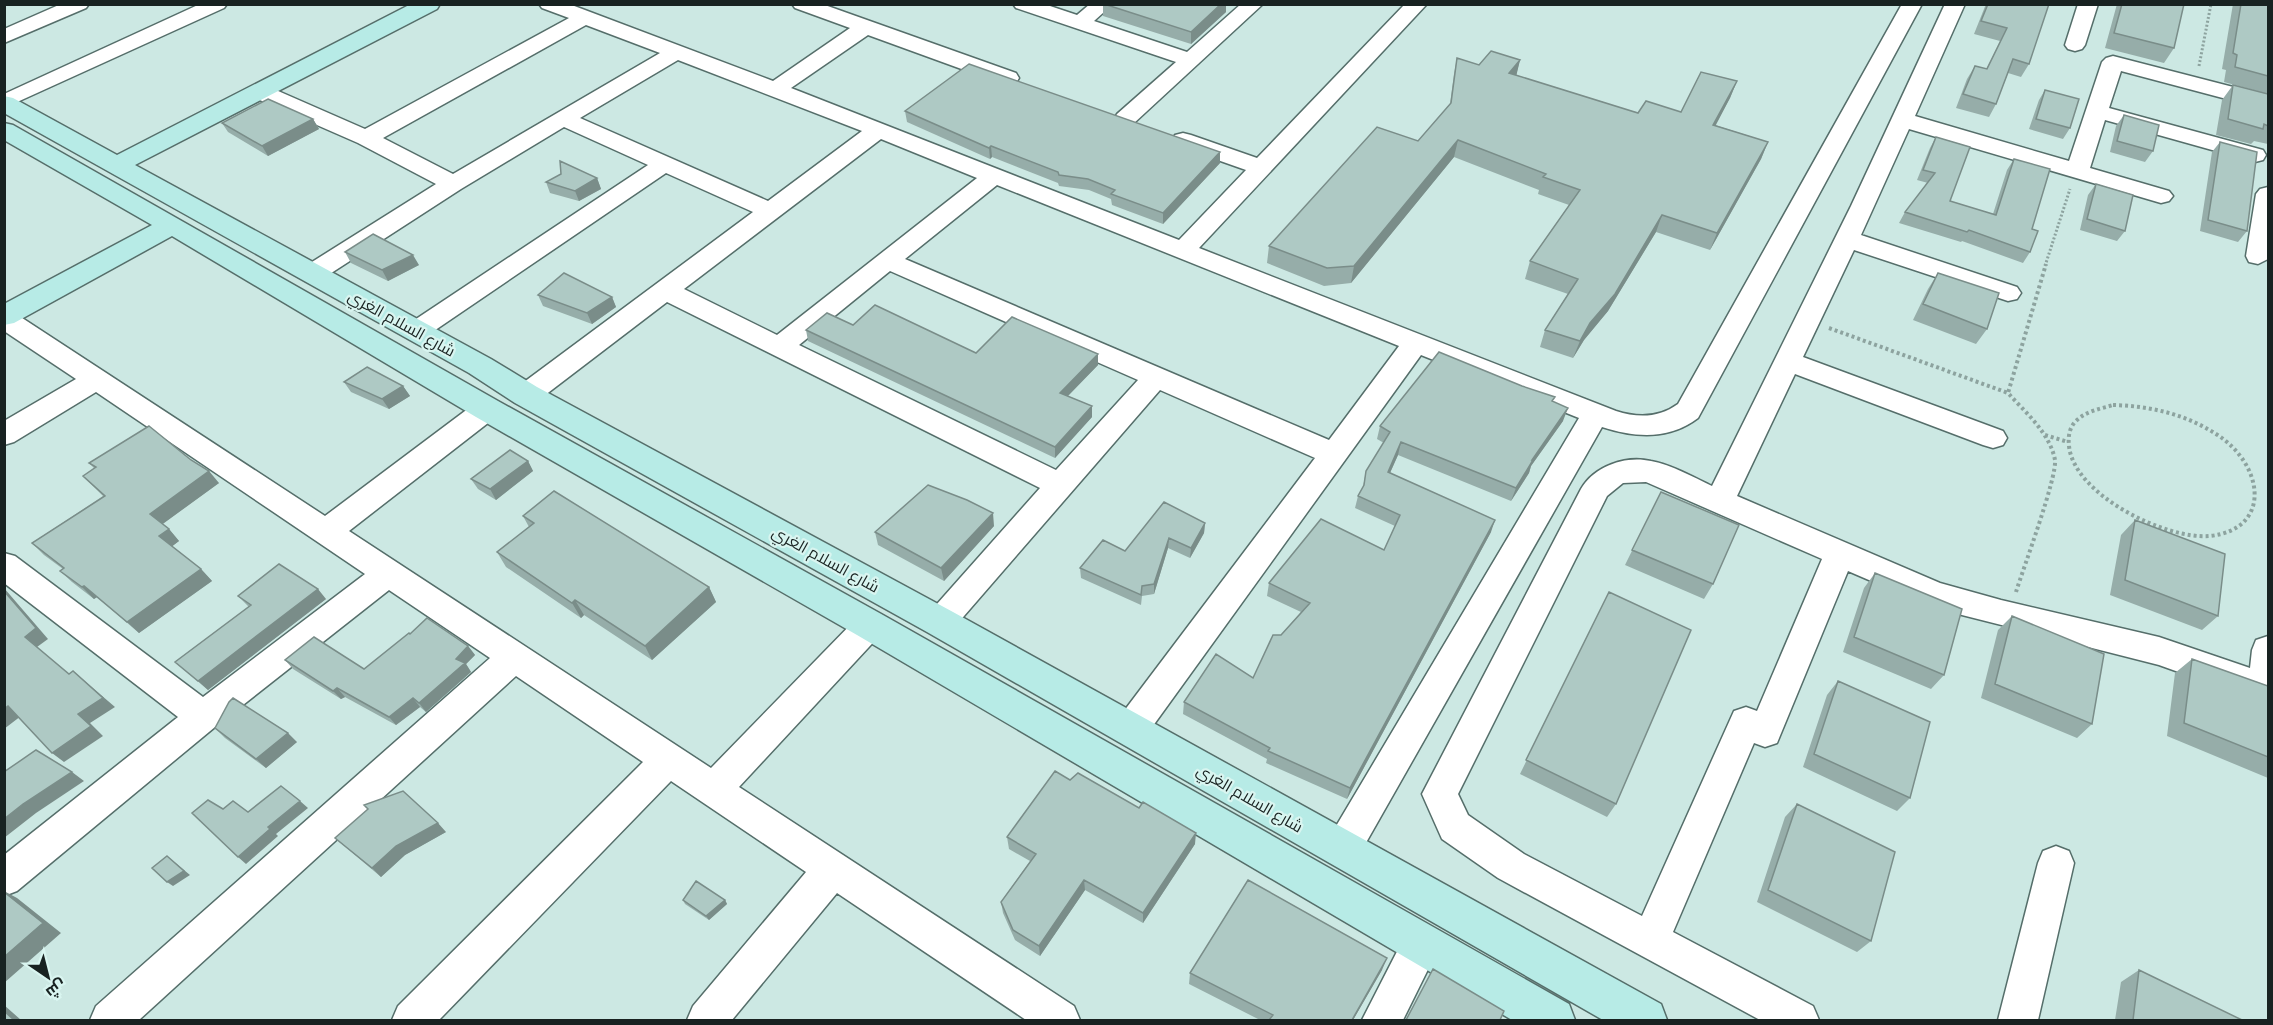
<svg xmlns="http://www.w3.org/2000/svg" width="2273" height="1025" viewBox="0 0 2273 1025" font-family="'Source Serif 4',Cairo,serif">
<rect width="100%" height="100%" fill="#cce8e3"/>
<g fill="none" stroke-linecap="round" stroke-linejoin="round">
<defs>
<path id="street" d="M61,4H89L86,8L4,43V29Z
M200,4H227L224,8L4,108V94Z
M539,4H569L773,81L850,28L795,8L792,4H822L1016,73L1019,78L1016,83L1008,84L1000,83L868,35L791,88L1179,240L1246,170L1175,145L1172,140L1175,135L1183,133L1191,135L1257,158L1405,4H1427L1199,248L1616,411C1638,418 1659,418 1678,404L1902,4H1922L1698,418C1669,440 1636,438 1602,427L1355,862L1342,867L1329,862L1324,850L1329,838L1579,418L1421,355L1142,741L1130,745L1118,741L1113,730L1118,719L1315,458L1160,390L951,631L940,635L929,631L924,622L929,613L1040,488L667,302L536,402L526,405L516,402L512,395L516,388L753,212L666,173L425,337L416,340L407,337L403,331L407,325L648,165L564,127L461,189L322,279L313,281L304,279L300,273L304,267L436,184L358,143L253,97L250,92L253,87L261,86L269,87L365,129L569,18L542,8ZM586,25L660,53L453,174L383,138ZM678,60L862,131L768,201L580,118ZM881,139L977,178L777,335L684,289ZM997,185L1399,346L1329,440L905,259ZM890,271L1138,380L1056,470L799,345Z
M1013,4H1044L1077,15L1090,4H1113L1094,21L1187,52L1241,4H1263L1133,124L1125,126L1117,124L1114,119L1117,114L1176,62L1016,8Z
M1945,4H1965L1915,116L2069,161L2102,62L2106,58L2113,56L2268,96V110L2121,71L2109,108L2263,150L2266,155L2263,160L2255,162L2105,120L2090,168L2169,191L2173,196L2169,201L2161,203L1909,129L1861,235L2017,287L2021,293L2017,299L2008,301L1854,250L1803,357L2003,431L2007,438L2003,445L1993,448L1983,445L1795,374L1737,496L1940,583L2001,600L2159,637L2250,668L2252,650L2256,640L2268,636V704L2159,665L1954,613L1920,602L1848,571L1777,743L1765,747L1754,743L1673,932L1813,1006L1819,1020H1760L1498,878L1442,839L1422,794L1581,489C1594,466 1626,455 1651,461C1672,465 1693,477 1712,486L1851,206ZM1646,482L1822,559L1757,711L1746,707L1734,711L1642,916L1524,854L1468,815L1458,794L1607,496L1623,483Z
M2078,4H2098L2085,45L2082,49L2075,51L2068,49L2065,45Z
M2268,187V259L2258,264L2249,262L2246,256L2256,194L2260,189Z
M4,309L13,312L325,516L477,402L487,399L497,402L501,409L497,416L349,531L711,768L859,616L870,612L881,616L886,625L881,634L739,787L1074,1006L1080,1020H1026L837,893L732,1020H687L693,1006L806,872L671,781L439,1020H392L398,1006L643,762L516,676L139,1020H90L96,1006L490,658L389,590L215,727L17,891L4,896V855L178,717L4,583V553L15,556L203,697L365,574L96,392L14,442L4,445V421L76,379L4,331Z
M2056,846L2069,851L2074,863L2038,1020H1998L2038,863L2043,851Z
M1421,926L1435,932L1440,945L1403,1020H1362L1407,932Z"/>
<path id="secondary" d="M411,4H440L437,9L135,165L491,359L537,387L953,612L1661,1004L1667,1020H1603L927,632L515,403L469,373L4,113V96L13,98L117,155Z
M4,123L13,125L498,401L883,615L1569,1004L1575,1020H1512L857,635L476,417L172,236L14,323L4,325V304L152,225L4,140Z"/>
</defs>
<use href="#street" stroke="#556e6a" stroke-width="3"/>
<use href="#secondary" stroke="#556e6a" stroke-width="3"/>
<path stroke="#8da39f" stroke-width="3" stroke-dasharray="2 2" stroke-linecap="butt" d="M2199,66L2211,4
M2045,266L2070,189"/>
<path stroke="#8da39f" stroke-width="4" stroke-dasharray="3 3" stroke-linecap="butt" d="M1829,328L2008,393
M2113,405C2150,406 2185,414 2216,434C2264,464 2273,529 2210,536C2166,540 2074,495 2069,446C2068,437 2069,428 2076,421C2086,411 2100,409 2113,405Z
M2045,435L2068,442
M2016,592C2023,569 2057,478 2055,460C2050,433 2025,412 2008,393L2046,264"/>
<use href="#street" fill="#fff" fill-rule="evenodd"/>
<use href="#secondary" fill="#b7ebe6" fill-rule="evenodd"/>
</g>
<path fill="#96ada9" d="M1103,4H1226V12L1191,44L1103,16Z
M1986,4H2049L2029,64L2021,77L2008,73L1996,104L1989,117L1956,108L1967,79L1975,66L1986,69L2000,41L1974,34Z
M2117,4H2184L2174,48L2164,63L2105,48Z
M2233,4H2268V94L2224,82L2226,70L2222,69Z
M1457,58L1479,65L1520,60L1516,75L1638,113L1681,112L1737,81L1730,98L1715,125L1768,142L1761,159L1710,250L1656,232L1608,311L1584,340L1573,358L1540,347L1545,330L1568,294L1525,279L1530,261L1569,205L1538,194L1539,190L1454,157L1351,283L1324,286L1267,263L1269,246L1418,141L1450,104L1454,74Z
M2233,85L2268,94V144L2254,141L2251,144L2216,135L2222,100Z
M2045,90L2070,128L2063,139L2029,129L2039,100Z
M905,111L1220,152V163L1163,224L1112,205L1111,199L1089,190L1059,186L1058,183L992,157L990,159L907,122Z
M2124,115L2153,151L2145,162L2110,152L2116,126Z
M313,119L319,129L268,156L228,132L222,123Z
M1936,137L1950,201L1993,214L2007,170L2014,159L2032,229L2030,252L2023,263L1962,241L1961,242L1899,223L1905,212L1928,183L1917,180L1930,148Z
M2220,142L2247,231L2238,242L2200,231L2212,152Z
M597,178L601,189L579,201L550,193L546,182Z
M2096,184L2125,231L2117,241L2080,230L2088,195Z
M345,252L419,265L388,281L351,263Z
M1938,273L1987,329L1976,344L1913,320L1928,289Z
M538,295L612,297L616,307L592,324L543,306Z
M853,325L976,353L1098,365L1068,396L1092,406V417L1055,458L808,341L806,330Z
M344,382L403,386L410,396L389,409L351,392Z
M1553,401L1563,421L1531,466L1529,473L1511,501L1398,455L1390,473L1491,532L1347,799L1266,763L1267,759L1183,714L1184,702L1253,678L1281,635L1301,612L1267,596L1269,583L1384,550L1395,526L1355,508L1358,496L1363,487L1366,471L1384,443L1377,439L1380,426Z
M528,461L533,471L496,500L478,489L471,479Z
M89,463L219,483L162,524L169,529L179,541L172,546L201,569L212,581L139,633L97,597L94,599L72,582L60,571L63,569L44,555L32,543L103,496L83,476L94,468Z
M1661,492L1713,584L1704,599L1625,565Z
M523,516L709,587L716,602L652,660L584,615L581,618L506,567L497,552L529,527Z
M2135,520L2218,616L2202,630L2110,595L2121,535Z
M1205,523L1204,533L1190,558L1168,548L1154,594L1142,596L1141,605L1081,578L1080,568L1125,551Z
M994,526L944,581L878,545L875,532Z
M1875,573L1944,675L1931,689L1843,652L1864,588Z
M1609,592L1616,804L1607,817L1520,774Z
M238,596L326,599L208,690L175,662L249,607Z
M2012,616L2092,724L2077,738L1981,698L1998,630Z
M410,634L468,646L475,655L466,664L471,672L426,712L420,707L396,725L345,697L341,699L293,669L285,660L364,669Z
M2192,659L2268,686V778L2167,736L2175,673Z
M1838,681L1910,798L1897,811L1803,767L1827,695Z
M215,728L297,742L266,768L225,738Z
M1070,780L1195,844L1143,923L1085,890L1040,956L1015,940L1003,913L1001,902L1030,861L1009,849L1007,837Z
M1797,804L1871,941L1857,952L1757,902L1785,817Z
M446,832L405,855L381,877L335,838Z
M683,900H725L727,904L709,920L685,904Z
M1382,970L1353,1020H1260L1189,984L1190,973Z
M2139,970L2242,1020H2115L2121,982Z"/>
<path fill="#7a8d89" d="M1221,4H1226V12L1191,44V32Z
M1520,60L1516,77L1509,73Z
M1737,81L1730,98L1707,142L1713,125Z
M313,119L319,129L268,156L262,146Z
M1458,140L1454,157L1351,283L1354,266Z
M1768,142L1761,159L1710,250L1717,233Z
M991,146L992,157L990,159L989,148Z
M1220,152V163L1163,224V213Z
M597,178L601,189L579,201L575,191Z
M1662,215L1656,232L1608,311L1584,340L1573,358L1580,341L1590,323Z
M413,255L419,265L388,281L382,270Z
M612,297L616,307L592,324L587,313Z
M1098,354V365L1061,403L1060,393Z
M403,386L410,396L389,409L382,399Z
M1092,406V417L1055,458V447Z
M1568,408L1563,421L1531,466L1529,473L1511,501L1516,488L1532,460Z
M1401,442L1398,455L1385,484L1388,472Z
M528,461L533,471L496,500L490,489Z
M209,471L219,483L160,526L150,514Z
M993,513L994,526L944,581L941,568Z
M1495,520L1491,532L1347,799L1350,788Z
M1205,523L1204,533L1190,558L1191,548Z
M169,529L179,541L170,548L159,536Z
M1169,538L1168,548L1154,594V584Z
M201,569L212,581L139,633L127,622Z
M84,586L97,597L94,599L82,587Z
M709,587L716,602L652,660L645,646Z
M4,588L48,639L37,647L25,637L4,591Z
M318,589L326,599L208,690L198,681Z
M575,600L584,615L581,618L572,603Z
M468,646L475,655L466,664L471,672L426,712L419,703L456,659Z
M73,671L115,707L90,723L103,736L64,762L52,753L78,714Z
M337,688L345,697L341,699L333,691Z
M413,698L420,707L396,725L389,717Z
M8,706L21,716L4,729V709Z
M288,733L297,742L266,768L256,759Z
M72,772L84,781L36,813L4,838V819L23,804Z
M300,801L308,808L276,834L278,836L246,864L238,857L268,827Z
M438,823L446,832L405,855L381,877L372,868L396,846Z
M1196,833L1195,844L1143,923V913Z
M167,856L190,875L173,886L167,882Z
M1084,880L1085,890L1040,956L1039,946Z
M4,891L17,898L61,933L4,983Z
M725,900L727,904L709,920L706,916Z
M1387,958L1382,970L1353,1020H1352Z
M4,1005L21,1020H14L4,1011Z"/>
<path fill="#aec9c4" stroke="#7a8d89" stroke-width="1.5" d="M1104,4H1221L1191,32Z
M1988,4H2049L2029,64L2013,59L1996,104L1963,94L1975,66L1987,69L2007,28L1981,21Z
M2122,4H2184L2174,48L2114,33Z
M2241,4H2268V76L2235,67L2237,55L2233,53Z
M1491,51L1520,60L1509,73L1638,113L1646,101L1681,112L1701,72L1737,81L1713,125L1768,142L1717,233L1662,215L1615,294L1590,323L1580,341L1545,330L1578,279L1530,261L1580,190L1543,177L1546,174L1458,140L1354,266L1327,268L1269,246L1377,127L1418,141L1451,103L1457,58L1479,65Z
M969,64L1220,152L1163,213L1111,194L1115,190L1088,179L1059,175L1058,172L991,146L989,148L905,111Z
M2233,85L2268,94V126L2264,124L2263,129L2228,119Z
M2045,90L2079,99L2070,128L2036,119Z
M268,99L313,119L262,146L222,123Z
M2124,115L2159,125L2153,151L2117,141Z
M1936,137L1970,147L1950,201L1996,215L2014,159L2050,169L2032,229L2038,231L2030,252L1969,230L1967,232L1905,212L1935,173L1923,170Z
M2220,142L2257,152L2247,231L2208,220Z
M560,161L597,178L575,191L546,182L561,174Z
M2096,184L2133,195L2125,231L2087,219Z
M373,234L413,255L382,270L345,252Z
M564,273L612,297L587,313L538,295Z
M1938,273L1999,293L1987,329L1923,304Z
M875,305L976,353L1012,317L1098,354L1060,393L1092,406L1055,447L806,330L827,313L853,325Z
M1439,352L1522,386L1555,397L1552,401L1568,408L1532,460H1533L1516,488L1401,442L1388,472L1495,520L1350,788L1268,751L1270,748L1184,702L1216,654L1253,678L1273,635H1281L1310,603L1269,583L1321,519L1384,550L1400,515L1358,496L1364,485L1366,471L1390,432L1380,426Z
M367,367L403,386L382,399L344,382Z
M149,426L191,460L209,471L150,514L169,529L159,536L201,569L127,622L84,586L82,587L60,571L64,568L32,543L105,496L83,476L96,467L89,463Z
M510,450L528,461L490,489L471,479Z
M928,485L967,500L993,513L941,568L875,532Z
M554,491L709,587L645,646L575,600L572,603L497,552L534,523L523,516Z
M1661,492L1739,525L1713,584L1632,550Z
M1164,502L1205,523L1191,548L1169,538L1154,584L1142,586L1141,595L1080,568L1103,540L1125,551Z
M2135,520L2225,554L2218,616L2125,580Z
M279,564L318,589L198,681L175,662L251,605L238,596Z
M1875,573L1962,609L1944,675L1854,637Z
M4,591L36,628L25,637L69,674L73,671L103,698L78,714L91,726L52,753L8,706L4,709Z
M1609,592L1691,630L1616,804L1526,760Z
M2012,616L2104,654L2092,724L1995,684Z
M427,618L468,646L456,659L465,663L419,703L413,698L389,717L337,688L333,691L285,660L314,637L364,669L409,633L410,634Z
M2192,659L2268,686V757L2184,723Z
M1838,681L1930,722L1910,798L1814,754Z
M233,698L288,733L256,759L215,728L229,702Z
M36,750L72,772L23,804L4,819V772Z
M1055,771L1070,780L1078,773L1139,808L1143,802L1196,833L1143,913L1084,880L1039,946L1013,930L1001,902L1036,854L1007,837Z
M281,786L300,801L268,827L270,829L238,857L192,813L208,800L223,809L233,801L248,812Z
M403,791L438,823L396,846L372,868L335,838L368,809L364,805Z
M1797,804L1895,852L1871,941L1768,890Z
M167,856L184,871L167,882L152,868Z
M1248,880L1387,958L1352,1020H1269L1273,1015L1190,973Z
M696,881L725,900L706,916L683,900Z
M4,892L43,923L4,957Z
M1433,969L1504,1011L1500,1020H1406Z
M2139,970L2242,1020H2133Z
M4,1011L14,1020H4Z"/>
<g text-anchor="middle" stroke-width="4.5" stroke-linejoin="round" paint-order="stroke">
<g font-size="16" fill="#182221" stroke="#d9f5f0">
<text transform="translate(402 323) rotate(29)" y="6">شارع السلام الغري</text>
<text transform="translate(826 559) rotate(29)" y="6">شارع السلام الغري</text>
<text transform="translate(1250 798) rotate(30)" y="6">شارع السلام الغري</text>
</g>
</g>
<rect width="2273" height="1025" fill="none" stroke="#182221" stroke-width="12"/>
<g transform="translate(48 977) rotate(145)" stroke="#d9f5f0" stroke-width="4.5" paint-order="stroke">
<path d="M0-4.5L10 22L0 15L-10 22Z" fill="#182221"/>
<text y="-9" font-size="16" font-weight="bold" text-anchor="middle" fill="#182221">ش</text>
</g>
</svg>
